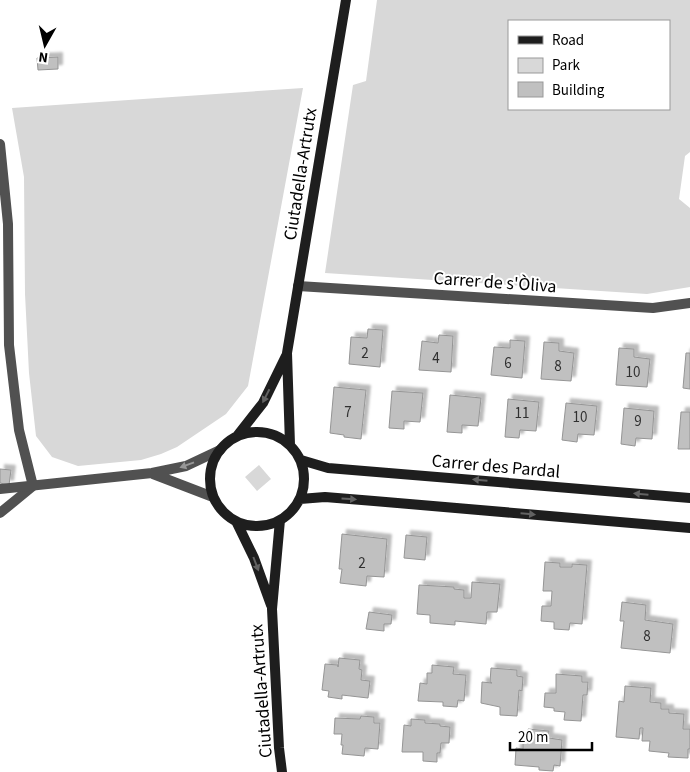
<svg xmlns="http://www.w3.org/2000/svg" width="690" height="772" viewBox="0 0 690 772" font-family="'Source Sans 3',sans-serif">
<defs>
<filter id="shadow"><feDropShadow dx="4.5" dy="-4.5" stdDeviation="1" flood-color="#0004"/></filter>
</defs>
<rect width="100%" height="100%" fill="#fff"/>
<path fill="#d8d8d8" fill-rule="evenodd" d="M377,0H690V152L685,156L679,199L690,208V287L647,294L325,273L353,85L366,81ZM509,21H669V109H509Z
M303,88L248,386L226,414L177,447L161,454L141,460L78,466L52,457L36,436L29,373L25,294L24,177L12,108Z
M259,465L271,479L257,491L245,477Z"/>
<path fill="#c0c0c0" stroke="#959595" filter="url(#shadow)" d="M58,57V69L38,70L37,58Z
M368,329L383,330L380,367L349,364L351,337L367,338Z
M439,335L453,336L451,372L419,370L422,341L438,343Z
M510,340L525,341L522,378L491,375L494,347L510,348Z
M544,342L559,343V351L574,353L571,381L541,379Z
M619,348L634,349V357L650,359L647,387L616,385Z
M686,353H690V389L683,388Z
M334,387L366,390L361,439L344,437V435L330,433Z
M392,391L423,393L420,422L404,421V429L389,428Z
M450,395L481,398L478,426L462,425V433L447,432Z
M508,399L539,402L536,431L520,430L519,438L505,437Z
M566,403L597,406L594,435L578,434L577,442L562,440Z
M624,408L654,411L652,439L636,438L635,446L621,444Z
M681,412H690V449H678Z
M0,469L11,470L9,485L0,483Z
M342,534L387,539L384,577L367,576L366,586L340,583L342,569H339Z
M406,535L427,537L425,560L404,558Z
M545,562L560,563V567H572V564L587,565L582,624L570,623L569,630L554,629V622L541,621L542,606H551L552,591H543Z
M472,582L500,584L497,612H487L486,624L455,621V625L430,623V615L417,614L419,585L454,587V589L464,590V598H471Z
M622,602L646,605L645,620L673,624L670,653L621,648L624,621H620Z
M369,612L392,615L391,624H384V631L366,629Z
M339,658L360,660L359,669L362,670L361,680L370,681L368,698L342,695V699L328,697L329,691L322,690L325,664L338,665V667Z
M432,665L454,667L453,674L466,675L464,701L458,700L457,707L443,706V702L418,701L420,683L427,684V673H432Z
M491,668L517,670V676L523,677L522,691L519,690L517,716L500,715V707L481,703L482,682L492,683L490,682Z
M556,674L582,676V682H588L587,695H583L581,721L564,720L565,712L554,711V708L544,707L545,693H556Z
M625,686L651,688L650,702L661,703V709H669V713L684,714L683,729H690V749H688V758L668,757L669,753L649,751L650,741H642L643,728H640L639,739L616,737L619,701L624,702Z
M361,716L374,717V723H380L378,749L365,748L364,756L342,754L343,745H341L342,734H334L335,718L360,719Z
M411,719L425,720V723L440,724V726L450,727L449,743H441L440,753H437V762L423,761V752H402L404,725L411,726Z
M528,729L549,731L548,740L549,738L562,740L560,766L554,765L553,771L539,770V767L515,765L516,748L523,749V738H528Z"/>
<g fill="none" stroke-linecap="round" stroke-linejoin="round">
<path stroke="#515151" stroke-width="10" d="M0,513L33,486"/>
<path stroke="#515151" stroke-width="10" d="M0,144L8,224L9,345L19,430L33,486
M298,286L653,308L690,303
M153,474L213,497
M0,489L152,473L186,466L220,450"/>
<path stroke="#1e1e1e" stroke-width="10" d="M210 479a47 47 0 1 1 94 0a47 47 0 1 1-94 0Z
M237,436L263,403L286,356
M290,445L287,353L346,0
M301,460L328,468L690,498
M300,499L325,497L374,501L690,528
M280,520L272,609L279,748L282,772
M236,521L254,558L271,605"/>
</g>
<defs><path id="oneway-solid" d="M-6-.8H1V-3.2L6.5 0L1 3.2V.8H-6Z" transform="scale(1.25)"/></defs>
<g fill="#626262">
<use href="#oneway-solid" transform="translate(266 396) rotate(117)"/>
<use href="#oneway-solid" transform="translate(480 480) rotate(-175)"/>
<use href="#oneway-solid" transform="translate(641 494) rotate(-175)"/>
<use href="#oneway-solid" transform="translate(349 499) rotate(4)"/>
<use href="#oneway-solid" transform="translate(528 514) rotate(5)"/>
<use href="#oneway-solid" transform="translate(256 564) rotate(69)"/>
</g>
<use fill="#979797" href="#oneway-solid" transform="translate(187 465) rotate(160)"/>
<g text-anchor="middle" stroke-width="4" stroke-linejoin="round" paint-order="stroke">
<g font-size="15" fill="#303030">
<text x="365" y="358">2</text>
<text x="436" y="363">4</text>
<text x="508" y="368">6</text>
<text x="558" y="371">8</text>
<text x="633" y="377">10</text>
<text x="348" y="417">7</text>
<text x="522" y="418">11</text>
<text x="580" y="422">10</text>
<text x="638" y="426">9</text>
<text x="362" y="568">2</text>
<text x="647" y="641">8</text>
</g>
<g font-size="18" fill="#000" stroke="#fff">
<text transform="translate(300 174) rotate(-81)" y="6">Ciutadella-Artrutx</text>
<text transform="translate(495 282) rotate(4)" y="6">Carrer de s'Òliva</text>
<text transform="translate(496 466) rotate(5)" y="6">Carrer des Pardal</text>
<text transform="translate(261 691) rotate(-94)" y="6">Ciutadella-Artrutx</text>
</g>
</g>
<rect x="508" y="20" width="162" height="90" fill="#ffffff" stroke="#999999"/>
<rect x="518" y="36" width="25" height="8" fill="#1e1e1e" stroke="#999999"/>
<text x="552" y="45" font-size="15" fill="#000000">Road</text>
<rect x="518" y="58" width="25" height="15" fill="#d8d8d8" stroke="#999999"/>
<text x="552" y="70" font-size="15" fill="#000000">Park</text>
<rect x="518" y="82" width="25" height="15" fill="#c0c0c0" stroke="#999999"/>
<text x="552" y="95" font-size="15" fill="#000000">Building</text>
<g transform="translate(45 45) rotate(188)" stroke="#ffffff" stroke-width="4" paint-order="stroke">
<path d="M0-4L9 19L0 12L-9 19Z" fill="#000000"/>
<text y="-8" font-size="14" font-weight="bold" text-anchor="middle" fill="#000000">N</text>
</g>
<path d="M510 742v8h82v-8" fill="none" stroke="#000000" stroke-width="2.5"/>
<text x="518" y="742" font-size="15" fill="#000000" stroke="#ffffff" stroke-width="4" paint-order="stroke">20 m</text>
</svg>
